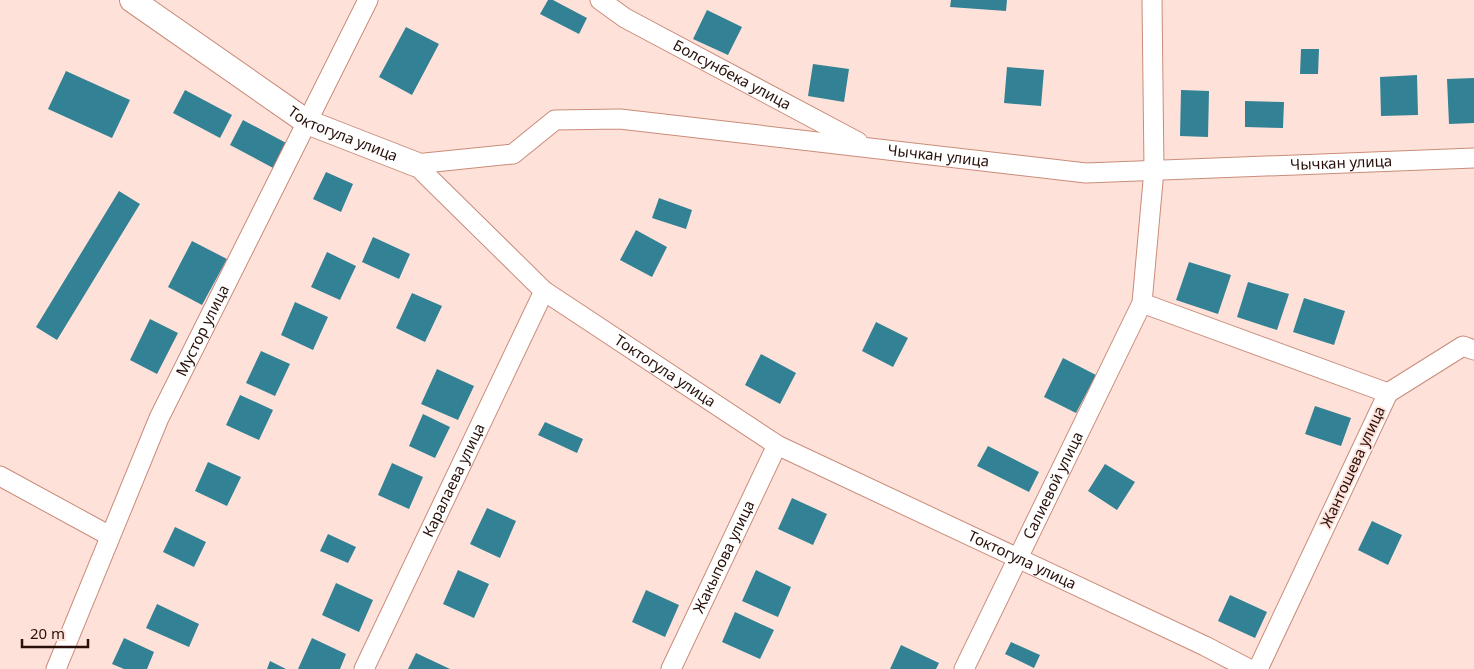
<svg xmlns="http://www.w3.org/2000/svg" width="1474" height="669" viewBox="0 0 1474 669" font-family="'Noto Sans',sans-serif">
<rect width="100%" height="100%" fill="#fee2da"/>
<path fill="#328194" d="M548,0H553L587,18L579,34L540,14Z
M951,0H1007L1006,11L950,7Z
M707,10L742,27L728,55L693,39Z
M406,27L439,44L412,95L379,77Z
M1301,49H1319L1318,74H1300Z
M813,64L849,69L844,102L808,96Z
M1007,67L1044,70L1041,106L1004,103Z
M66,71L130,100L112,138L48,109Z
M1417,75L1418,115L1381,116L1380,77Z
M1474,78V123L1449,124L1447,79Z
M185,90L232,115L220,138L173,113Z
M1181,90L1209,91L1208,137L1180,136Z
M1245,101L1284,102L1283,128L1245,127Z
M243,120L288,144L275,169L230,145Z
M326,172L353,184L341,212L313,199Z
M119,191L140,204L57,340L36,327Z
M659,198L692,210L686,229L652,218Z
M636,230L667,247L652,277L620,260Z
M373,237L410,254L399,279L362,262Z
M192,241L227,259L202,305L168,287Z
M327,252L356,266L340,300L311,287Z
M1189,262L1231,275L1218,314L1176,300Z
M1248,282L1289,294L1277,330L1237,317Z
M412,293L442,306L425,342L396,328Z
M1304,298L1345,311L1334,345L1293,332Z
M295,302L328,317L313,350L281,335Z
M150,319L178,333L157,374L130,360Z
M876,322L908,338L893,367L862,351Z
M261,351L290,364L275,396L246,383Z
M761,354L796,373L780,404L745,385Z
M1063,358L1096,375L1076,413L1044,397Z
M437,369L474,386L458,420L421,404Z
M240,395L273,410L259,440L226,425Z
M1315,406L1351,418L1341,446L1305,434Z
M423,414L450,427L435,458L409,446Z
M545,422L583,439L577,453L538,435Z
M988,446L1039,472L1029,492L977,466Z
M208,462L241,477L227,506L195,491Z
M392,463L423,477L409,509L378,495Z
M1105,464L1135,482L1117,510L1088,491Z
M792,498L827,514L813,545L778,529Z
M487,508L516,521L500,558L470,544Z
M1372,521L1402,535L1388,565L1358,550Z
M175,527L206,542L194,567L163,552Z
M328,534L356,547L348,563L320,551Z
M458,570L489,584L474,618L443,604Z
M756,570L791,587L778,617L742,601Z
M336,583L373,600L359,632L322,615Z
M646,590L679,605L665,637L632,622Z
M1230,595L1267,612L1255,638L1218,621Z
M157,604L199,624L189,647L146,628Z
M735,612L774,630L760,659L722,642Z
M124,638L154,652L147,669H124L112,664Z
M312,638L346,654L340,669H298Z
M1011,642L1040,655L1034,668L1005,654Z
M901,645L939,663L936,669H890Z
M416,653L450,669H408Z
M270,661L286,669H267Z"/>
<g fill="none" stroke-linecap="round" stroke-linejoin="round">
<defs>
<g id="minor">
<path id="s1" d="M600,0L625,18L858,142"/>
<path id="s2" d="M415,164L513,154L555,120L620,119L1086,173L1474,158"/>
<path id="s3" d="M415,164L544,291L777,445L1205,646L1249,669"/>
<path d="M1142,303L1388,393L1258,669"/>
<path d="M1388,393L1463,346L1474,350"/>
<path d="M0,476L110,536"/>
<path id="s4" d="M56,669L159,418L368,0"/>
<path id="s5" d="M364,669L544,291"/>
<path id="s6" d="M671,669L777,445"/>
<path id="s7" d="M964,669L1142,303L1154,170L1152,0"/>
</g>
<g id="tertiary">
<path id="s8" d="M132,0L307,122L415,164"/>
</g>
</defs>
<use href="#minor" stroke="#ca8b79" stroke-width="21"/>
<use href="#tertiary" stroke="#ca8b79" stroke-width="26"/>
<use href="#minor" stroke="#fff" stroke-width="19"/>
<use href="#tertiary" stroke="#fff" stroke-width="24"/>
</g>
<g text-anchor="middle" stroke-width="4" stroke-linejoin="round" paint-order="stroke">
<g font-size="15" fill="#28110a" stroke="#fee2da">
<text dy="5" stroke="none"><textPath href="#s1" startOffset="152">Болсунбека улица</textPath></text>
<text dy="5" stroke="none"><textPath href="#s8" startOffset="251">Токтогула улица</textPath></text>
<text dy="5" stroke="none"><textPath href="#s2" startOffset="538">Чычкан улица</textPath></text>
<text dy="5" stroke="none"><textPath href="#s2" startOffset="942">Чычкан улица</textPath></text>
<text dy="5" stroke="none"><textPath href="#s4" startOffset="369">Мустор улица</textPath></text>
<text dy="5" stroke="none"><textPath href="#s3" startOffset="326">Токтогула улица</textPath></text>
<text transform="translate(1353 467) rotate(-65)" y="5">Жантошева улица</text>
<text dy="5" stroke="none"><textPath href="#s5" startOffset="209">Каралаева улица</textPath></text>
<text dy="5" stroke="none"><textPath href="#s7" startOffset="204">Салиевой улица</textPath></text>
<text dy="5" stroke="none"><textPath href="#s6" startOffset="124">Жакыпова улица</textPath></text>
<text dy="5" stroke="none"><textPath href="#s3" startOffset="731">Токтогула улица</textPath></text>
</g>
</g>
<path d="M22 639v8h66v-8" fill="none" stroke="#28110a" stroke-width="2.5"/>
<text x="30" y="639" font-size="15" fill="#28110a" stroke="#fee2da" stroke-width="4" paint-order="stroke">20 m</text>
</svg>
